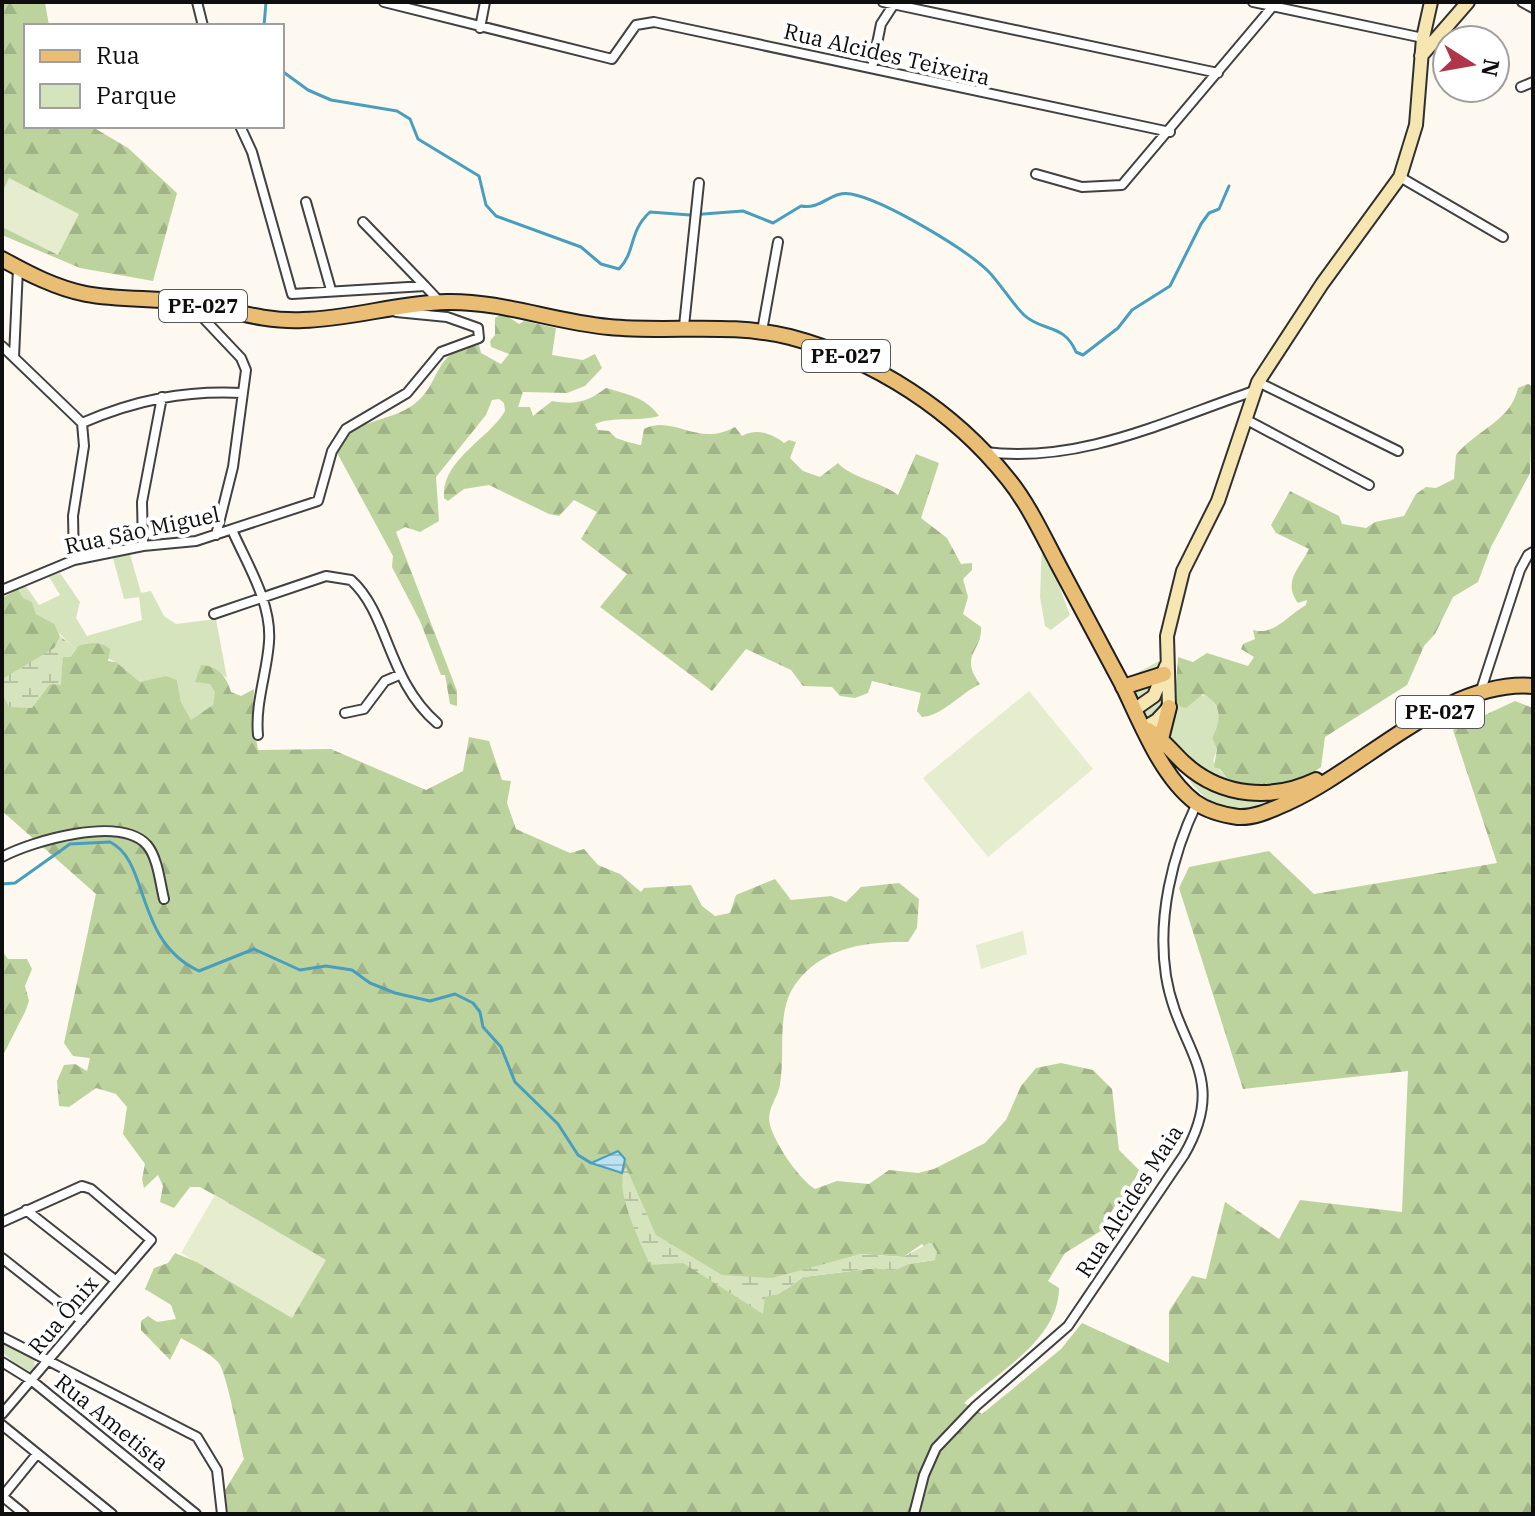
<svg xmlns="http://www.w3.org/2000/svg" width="1535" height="1516" viewBox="0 0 1535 1516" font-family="'IBM Plex Serif',serif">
<defs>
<pattern id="forest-firs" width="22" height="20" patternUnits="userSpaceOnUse" patternTransform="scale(2)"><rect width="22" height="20" fill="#bdd39e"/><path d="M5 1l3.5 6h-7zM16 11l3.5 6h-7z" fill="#a1b487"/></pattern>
<pattern id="wetland-marsh" width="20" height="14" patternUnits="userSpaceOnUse" patternTransform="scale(2)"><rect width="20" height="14" fill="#d6e4bd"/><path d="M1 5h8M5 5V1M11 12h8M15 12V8" fill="none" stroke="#b6c2a1"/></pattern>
<pattern id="water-rules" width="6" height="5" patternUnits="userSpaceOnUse" patternTransform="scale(2)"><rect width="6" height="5" fill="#bae2ef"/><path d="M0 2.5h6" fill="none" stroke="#9fc1cc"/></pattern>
</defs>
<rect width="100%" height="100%" fill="#fdf9f0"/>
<path fill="#d6e4bd" d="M1042,541L1070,615L1051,630L1045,626L1040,597Z
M130,554L141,593L151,591L164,616L176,624L216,619L227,678L210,666V684L216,691L213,705L192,723L181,702L177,680L140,682L116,662L79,646L76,649C61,637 53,624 36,614L32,602L23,599L18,589L25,585L39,605L60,595L49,577L60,573L80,602L76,618L87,636L142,620L139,597L124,599L113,558Z
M1168,656L1170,677L1159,746L1124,680Z
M1175,685V698L1208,695C1221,710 1223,721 1212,738L1217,749L1213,761L1231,784L1201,772L1170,739Z
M1181,768C1214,796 1248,802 1290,798C1278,803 1260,813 1247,813C1217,813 1195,792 1181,768Z
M2,1342L34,1359L35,1371L28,1375L2,1352Z"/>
<path fill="url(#forest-firs)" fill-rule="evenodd" d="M2,2H45L49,26H26V126H91L128,148L177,193L153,281L80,268L2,235Z
M503,313L519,324L524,321L556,328L552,355L583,360L595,354L602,368L585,386L567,393L523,392L518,407H530L533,416L552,401C574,405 588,402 606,388C627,394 647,398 659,416C638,422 614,416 595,424L598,430L609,431L616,438C618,439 638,445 641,445L644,429C674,414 697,448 735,427L742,436C756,428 772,433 784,443L789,440L796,442L790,458L803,471L820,477L838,463C851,478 880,481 898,495L916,454L939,463L921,518L947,538L961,564L972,563V570L963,579L968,597L963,614L981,627C983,652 958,654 980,684C961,693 942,716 922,717L917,711L921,693L872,681L868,693L855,698L840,696L832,687L803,686L791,670L746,649L712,691L600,607L627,574L581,539L597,512L574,500L559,516L549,514L489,485L464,489L448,501L444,498C441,460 488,440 505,411L504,403L499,399L492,400L486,415L436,477L439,521L420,532L405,527L396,532L457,691V706L450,704L445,675H441L420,621L392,567L393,556L335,449V441C363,419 390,421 413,405C443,384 431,349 479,345L481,353L501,364L509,354L491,347L490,341L495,335V318Z
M1528,384L1533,386L1530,473L1491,547L1478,582L1453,597L1435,634L1424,646L1407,685L1325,737L1321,767C1294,787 1264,789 1231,784L1220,769L1214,767L1217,749L1212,738C1222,721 1222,703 1203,694L1186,708L1179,706L1175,698L1178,657L1193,662L1207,653L1248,666L1254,657L1241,649L1243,644L1255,639L1253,630C1274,636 1288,615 1306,605L1307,600L1298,603C1282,581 1300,568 1309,549L1276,533L1271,525L1290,491L1339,516L1342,524L1366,528L1375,522L1404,516L1416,494L1426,487L1436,488L1454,479L1456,455C1476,430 1511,421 1518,388Z
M18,589L23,598L32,602L36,614L54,624L60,636L58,641L74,652L78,646C91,643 100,641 110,649L108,661L116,662L140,682L166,676L177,680L181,702L191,720L213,705L215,692L210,684L195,682L201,665C218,666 227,677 231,692L241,696L254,689L253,720L258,750L331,749L426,790L463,771L469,737L489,741L502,780L511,781L507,803L516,829L570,853L584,849L598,865L620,874L641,892L644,888L691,885L702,906L715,916L730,913L736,895L775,879L791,900L831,896L846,902L861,887L899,883L919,899L917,928L908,942C868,941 823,947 797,982C775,1010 786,1052 780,1084C778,1099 766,1108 770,1125C775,1144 799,1179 815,1189L837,1181L869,1184L889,1170L918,1173L934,1169L985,1143L1006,1120L1021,1086L1036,1068L1061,1063L1093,1070L1112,1089L1119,1150L1139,1170C1131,1192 1109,1206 1104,1229L1065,1253L1048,1281L1059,1288C1059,1339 998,1372 964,1403L982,1414L1061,1349L1082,1323L1169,1363V1311L1192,1276L1206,1279L1225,1202L1279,1239L1300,1200L1402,1212L1408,1071L1243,1089L1179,888L1189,867L1269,851L1314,894L1497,863L1453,730L1515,701L1533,708V1514H228L225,1490L244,1459C240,1443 226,1370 218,1362C208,1352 193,1345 181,1338L170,1360L141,1330V1321L148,1316L157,1322L176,1319L171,1305L145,1289L154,1268L168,1263L175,1253L197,1262L225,1201L200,1187H190L174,1208L160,1202L163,1186L158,1175L144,1188L142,1179L145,1164L123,1134L127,1107L116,1094L96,1088L69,1107L59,1106L57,1081L64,1065L75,1064L87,1071L90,1058L73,1056L64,1043L96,894L2,811V598ZM922,1244L935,1260L908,1264L893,1271L876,1268L803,1277L785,1290L782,1277L861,1254L903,1257Z
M2,951L8,959H27L32,969L25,986L29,1001L25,1012L2,1057Z"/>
<path fill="url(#wetland-marsh)" d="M60,636L76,649L71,657H63L61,685L50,684L32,708L9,707L2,694L4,678L54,648Z
M626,1167L656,1235L722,1275L772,1278L861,1254L903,1257L931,1242L937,1252L935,1260L908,1264L893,1271L876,1268L803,1277L779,1294L765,1297L763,1314L683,1263L650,1265C641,1243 612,1187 626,1167Z"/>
<path fill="#e6ecce" d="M9,178L79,214L58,255L2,227V192Z
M1029,691L1093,769L988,857L923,778Z
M1023,931L1027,954L981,969L976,945Z
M215,1195L326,1260L292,1318L181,1253Z"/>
<path fill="url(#water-rules)" stroke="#499ebe" stroke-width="2" d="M618,1151L625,1159L622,1173L591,1163Z"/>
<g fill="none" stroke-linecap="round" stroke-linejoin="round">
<path stroke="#499ebe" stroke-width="3" d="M264,26L266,2
M282,71L308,90L331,100L397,111L410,119L418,139L479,176L486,205L496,216L581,247L601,264L619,269C636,252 628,232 650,212L690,215L743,211L773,223L801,206C822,210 831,190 851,194C884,200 966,249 989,272C1002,286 1011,302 1024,315C1042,332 1064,323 1076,352L1083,355L1118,328L1132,310L1170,286L1201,224L1209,213L1219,209L1229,186
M2,884L15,883L70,844L110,842C150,861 134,941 199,971L254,949L300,970L326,966L352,970L370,983L395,993L430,1001L455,994L473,1003L480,1012L483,1027L501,1047L515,1082L558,1124L578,1155L591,1163"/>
<defs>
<path id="street" d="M197,2L203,26
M384,2L612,59L636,25L654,22L1170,132
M883,2L1218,73
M1253,2L1423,38
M1522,2L1533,8
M480,28L485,2
M872,68L881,24L894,4
M1521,87L1533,82
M240,126L252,152L292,294L425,286L440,302
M1036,174L1082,187L1122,185L1273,6
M1400,177L1503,237
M306,202L331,290
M363,222L425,286
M189,303L241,358L246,370L233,467L216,535
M684,326L699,183
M762,331L778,242
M2,346L82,423L84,446L73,516L74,560
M14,357L18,268
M1258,382L1398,451
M1245,419L1369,485
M82,423C135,400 185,390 243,393
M985,452C1080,464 1165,421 1254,391
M232,530C247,564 272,603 269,642C267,673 255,703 258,735
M143,546L142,502L162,397
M2,590L74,560L143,546L196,541L318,501L332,451L346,429L407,393L441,352L479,338L478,328L447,317L396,312
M214,614L326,576L351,580C389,614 387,680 437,723
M1480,693L1520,570L1528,555L1533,552
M345,713L364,709L385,681L399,675
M2,857C32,841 120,815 147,845C158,858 160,883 164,899
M26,1210L115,1280
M2,1222L82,1186L91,1189L151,1240L2,1414
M2,1258L82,1321
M2,1337L197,1437L217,1470L222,1514
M2,1362L31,1380L196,1514
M2,1425L112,1514
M2,1496L24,1514
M2,1497L37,1454
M914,1514L924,1475L936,1448L976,1406L1068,1326L1184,1155C1230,1075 1178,1051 1166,976C1157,918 1172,855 1197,803"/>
<path id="secondary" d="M1421,56L1468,2
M1134,710L1154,696L1166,666
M1144,728L1157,720L1169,707L1167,636L1183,571L1218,501L1258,382L1322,284L1400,177L1416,125L1423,38L1431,2"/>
<path id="primary" d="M2,259C29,274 56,288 86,294C118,300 153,298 186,302C225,308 262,322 303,320C351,319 399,303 447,302C503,301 553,322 609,327C670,333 729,322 790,337C874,359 954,411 1008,479C1029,505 1043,536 1059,566C1080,606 1102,646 1123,686C1141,723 1161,776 1195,802C1206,810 1224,815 1238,817C1256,818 1273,809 1289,802C1364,768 1446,679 1533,686
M1123,687L1164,674
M1148,730C1163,739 1173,753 1185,764C1222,797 1272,801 1316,780
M1161,739L1169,707"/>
</defs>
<use href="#street" stroke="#414141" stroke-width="12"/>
<use href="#secondary" stroke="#303030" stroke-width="16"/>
<use href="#primary" stroke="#1f1f1f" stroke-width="18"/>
<use href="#street" stroke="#fff" stroke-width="8"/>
<use href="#secondary" stroke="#f6e6b2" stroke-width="12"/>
<use href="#primary" stroke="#e9be74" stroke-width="14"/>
</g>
<g text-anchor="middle" stroke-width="8" stroke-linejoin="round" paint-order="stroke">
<g fill="#fff" stroke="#565656" stroke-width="2">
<rect x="159" y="290" width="88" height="32" rx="6"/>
<rect x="802" y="340" width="88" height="32" rx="6"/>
<rect x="1396" y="696" width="88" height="32" rx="6"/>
</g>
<g font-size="20" font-weight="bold" fill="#0e0e0e">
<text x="203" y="313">PE-027</text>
<text x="846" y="363">PE-027</text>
<text x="1440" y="719">PE-027</text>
</g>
<g font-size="22" fill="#0e0e0e" stroke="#fff">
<text transform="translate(887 54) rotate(13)" y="8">Rua Alcides Teixeira</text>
<text transform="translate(142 530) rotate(-12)" y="8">Rua São Miguel</text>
<text transform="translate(1129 1201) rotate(-57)" y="8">Rua Alcides Maia</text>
<text transform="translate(63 1315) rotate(-50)" y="8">Rua Ônix</text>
<text transform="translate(112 1422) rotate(39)" y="8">Rua Ametista</text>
</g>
</g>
<rect width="1535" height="1516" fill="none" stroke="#0e0e0e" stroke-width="8"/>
<rect x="24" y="24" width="260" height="104" fill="#ffffff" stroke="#9f9f9f" stroke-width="2"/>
<rect x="40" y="50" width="40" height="12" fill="#e9be74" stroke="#9f9f9f" stroke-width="2"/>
<text x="96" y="64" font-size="24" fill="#0e0e0e">Rua</text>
<rect x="40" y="84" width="40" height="24" fill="#d6e4bd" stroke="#9f9f9f" stroke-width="2"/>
<text x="96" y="104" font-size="24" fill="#0e0e0e">Parque</text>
<g transform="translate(1471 64) rotate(101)"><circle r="38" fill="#ffffff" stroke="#9f9f9f" stroke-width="2"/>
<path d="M0-6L14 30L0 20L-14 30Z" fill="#ae354a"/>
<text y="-12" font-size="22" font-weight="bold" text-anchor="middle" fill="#0e0e0e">N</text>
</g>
</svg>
